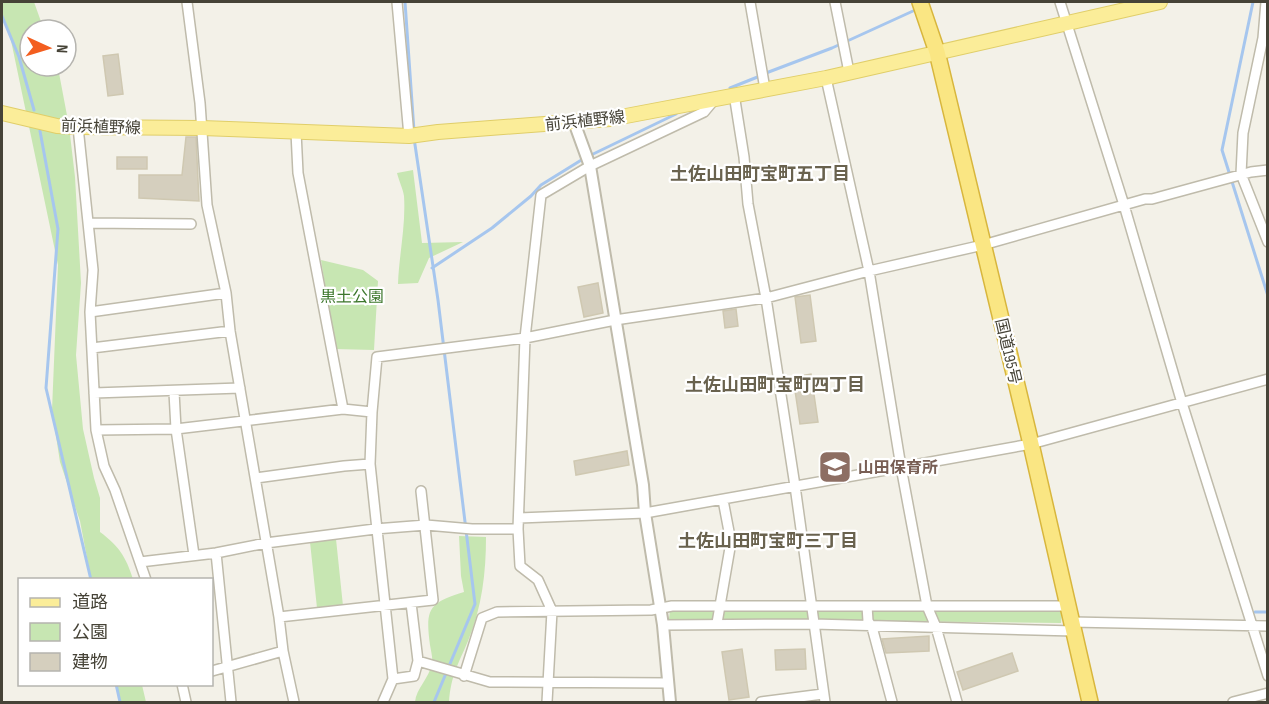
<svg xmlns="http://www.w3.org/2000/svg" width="1269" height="704" viewBox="0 0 1269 704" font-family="'Sofia Sans Condensed','Noto Sans JP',sans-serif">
<rect width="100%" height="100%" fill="#f3f1e8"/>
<path fill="#c7e6b2" d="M2,2H34L44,30H30V66H56L59,73L69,126L75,177L81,283L76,355L83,429L94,478L100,498V532C119,546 126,557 133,579H91L80,521L60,462L52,410L58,265L9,31L2,13Z
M413,170L422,243L463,242L429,258L418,283L398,284C399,255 406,225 404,196C403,189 399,181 397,173Z
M321,260L363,270L378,281L374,350L335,349Z
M459,536L486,537C486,573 482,607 468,641C458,665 451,675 449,702H415C416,689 429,678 432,664C433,658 431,651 430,645C425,608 429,603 464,592L461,576Z
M336,539L343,606L317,608L310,542Z
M670,610L1062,612L1061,623L669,619Z
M116,685H142L146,702H120Z"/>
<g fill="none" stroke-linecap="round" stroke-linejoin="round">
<path stroke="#a6c6ee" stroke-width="3" d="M405,2L414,131
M1253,2L1222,150L1268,296
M2,16L19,57L34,110
M766,73L832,48L913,11
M730,88L760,76
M40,131L58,229L46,388L91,580
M414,138L438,300L475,604L434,702
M589,156L676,114
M432,268L492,228L531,196L541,185L583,159
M1255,612H1268
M116,684L120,702"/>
</g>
<path fill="#d5cfbe" stroke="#cfc8b1" stroke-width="1.5" d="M118,54L123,94L108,96L103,56Z
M186,137H196L199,201L139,198V175H182Z
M117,157H147V169H117Z
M598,283L603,313L584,317L578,287Z
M810,295L816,341L801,343L795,297Z
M736,309L738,326L725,328L723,311Z
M811,374L818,422L800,424L793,377Z
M627,451L629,465L576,475L574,461Z
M929,636V651L886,653L882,639Z
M742,649L749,697L729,700L722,652Z
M805,649L806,669L776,670L775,650Z
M1012,653L1018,671L963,690L957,672Z"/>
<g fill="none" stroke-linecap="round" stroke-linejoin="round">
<defs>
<path id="minor" d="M187,2L200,103L207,205L226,293L230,331L279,617L283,651L294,702
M397,2L409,136
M750,2L765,89
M835,2L849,72
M1060,2L1124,205L1182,403L1268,676
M1266,2L1263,38L1243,133L1241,174L1268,242
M826,78L869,271L901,467L927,606L936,627L957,702
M734,94L744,157L748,204L766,298L795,486L825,702
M78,127L93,270L90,312L96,430L104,466L115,490L146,580
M296,132L298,173L343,409
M89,223L191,224
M90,312L226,293
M92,348L230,331
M174,392L176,429L194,555
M94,393L240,388
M372,412L377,357L525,338L615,320L766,298L869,271L983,245L1145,199H1152L1251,172L1268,170
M96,430L176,429L343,409L372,412L370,464L393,679L383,702
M256,478L344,466L370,464
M519,518L645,513L1031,444L1268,379
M216,553L231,702
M140,562L216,553L266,543L375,529L426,525L472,529H518
M867,606L868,621L872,627L892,702
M279,617L433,600L421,491
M1072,622L1268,626
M717,623L731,542L723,500
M663,625L813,624L1074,631
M418,661L490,682L668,683
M212,671L283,651
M464,676L482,618L497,612L651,610L672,606H1068
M393,679L414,676L418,661L411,603
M182,684L186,702
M547,702L552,611L538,580L520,566L518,529L525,338L541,195L590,166L704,112L714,100
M761,702L823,694
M1233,702L1268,693"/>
<path id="tertiary" d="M574,122L590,166L643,485L645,513L663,625L670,702"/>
<path id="primary" d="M2,113L57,126L78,127L202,128L409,136L438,132L610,119L826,78L1160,2"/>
<path id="trunk" d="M920,2L937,52L1031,444L1090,702"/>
</defs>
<use href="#minor" stroke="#bfbbab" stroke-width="12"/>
<use href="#tertiary" stroke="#bfbbab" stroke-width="14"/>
<use href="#primary" stroke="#e0ce69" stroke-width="16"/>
<use href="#trunk" stroke="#d8b63d" stroke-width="18"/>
<use href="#minor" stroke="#fff" stroke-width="9"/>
<use href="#tertiary" stroke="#fff" stroke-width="10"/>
<use href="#primary" stroke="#fbed99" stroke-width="14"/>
<use href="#trunk" stroke="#fae683" stroke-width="15"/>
</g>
<defs>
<symbol id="school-square" viewBox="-11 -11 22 22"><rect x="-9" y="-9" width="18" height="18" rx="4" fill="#8d6e63" stroke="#fff"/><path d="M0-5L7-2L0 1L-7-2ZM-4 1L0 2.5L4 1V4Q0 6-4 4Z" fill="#fff"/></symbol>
</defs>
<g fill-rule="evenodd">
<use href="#school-square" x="816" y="448" width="38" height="38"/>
</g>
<g text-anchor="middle" stroke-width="4.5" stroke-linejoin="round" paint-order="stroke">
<g font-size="16" fill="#464337" stroke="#fff">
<text transform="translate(585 120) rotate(-6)" y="6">前浜植野線</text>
<text transform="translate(101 126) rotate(2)" y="6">前浜植野線</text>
<text transform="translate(1009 351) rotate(77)" y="6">国道195号</text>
</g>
<g font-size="16" fill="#3d772c" stroke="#fff">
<text x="352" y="302">黒土公園</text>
</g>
<g font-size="16" font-weight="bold" fill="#785e54" stroke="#fff" text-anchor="start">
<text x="858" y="473">山田保育所</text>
</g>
<g font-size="18" font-weight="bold" fill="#69624e" stroke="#fff">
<text x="760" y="180">土佐山田町宝町五丁目</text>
<text x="775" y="391">土佐山田町宝町四丁目</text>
<text x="768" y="547">土佐山田町宝町三丁目</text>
</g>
</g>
<rect width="1269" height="704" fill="none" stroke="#464337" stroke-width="6"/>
<rect x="18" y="578" width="195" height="108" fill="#ffffff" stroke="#b5b4af" stroke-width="1.5"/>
<rect x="30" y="598" width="30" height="9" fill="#fbed99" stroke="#b5b4af" stroke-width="1.5"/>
<text x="72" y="608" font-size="18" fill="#464337">道路</text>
<rect x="30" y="623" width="30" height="18" fill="#c7e6b2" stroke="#b5b4af" stroke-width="1.5"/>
<text x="72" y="638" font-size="18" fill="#464337">公園</text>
<rect x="30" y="653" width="30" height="18" fill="#d5cfbe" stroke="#b5b4af" stroke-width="1.5"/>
<text x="72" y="668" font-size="18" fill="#464337">建物</text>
<g transform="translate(48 48) rotate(94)"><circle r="28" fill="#ffffff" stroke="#b5b4af" stroke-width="1.5"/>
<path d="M0-4.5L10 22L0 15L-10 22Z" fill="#f35e1f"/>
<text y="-9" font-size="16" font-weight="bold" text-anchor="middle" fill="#464337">N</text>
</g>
</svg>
